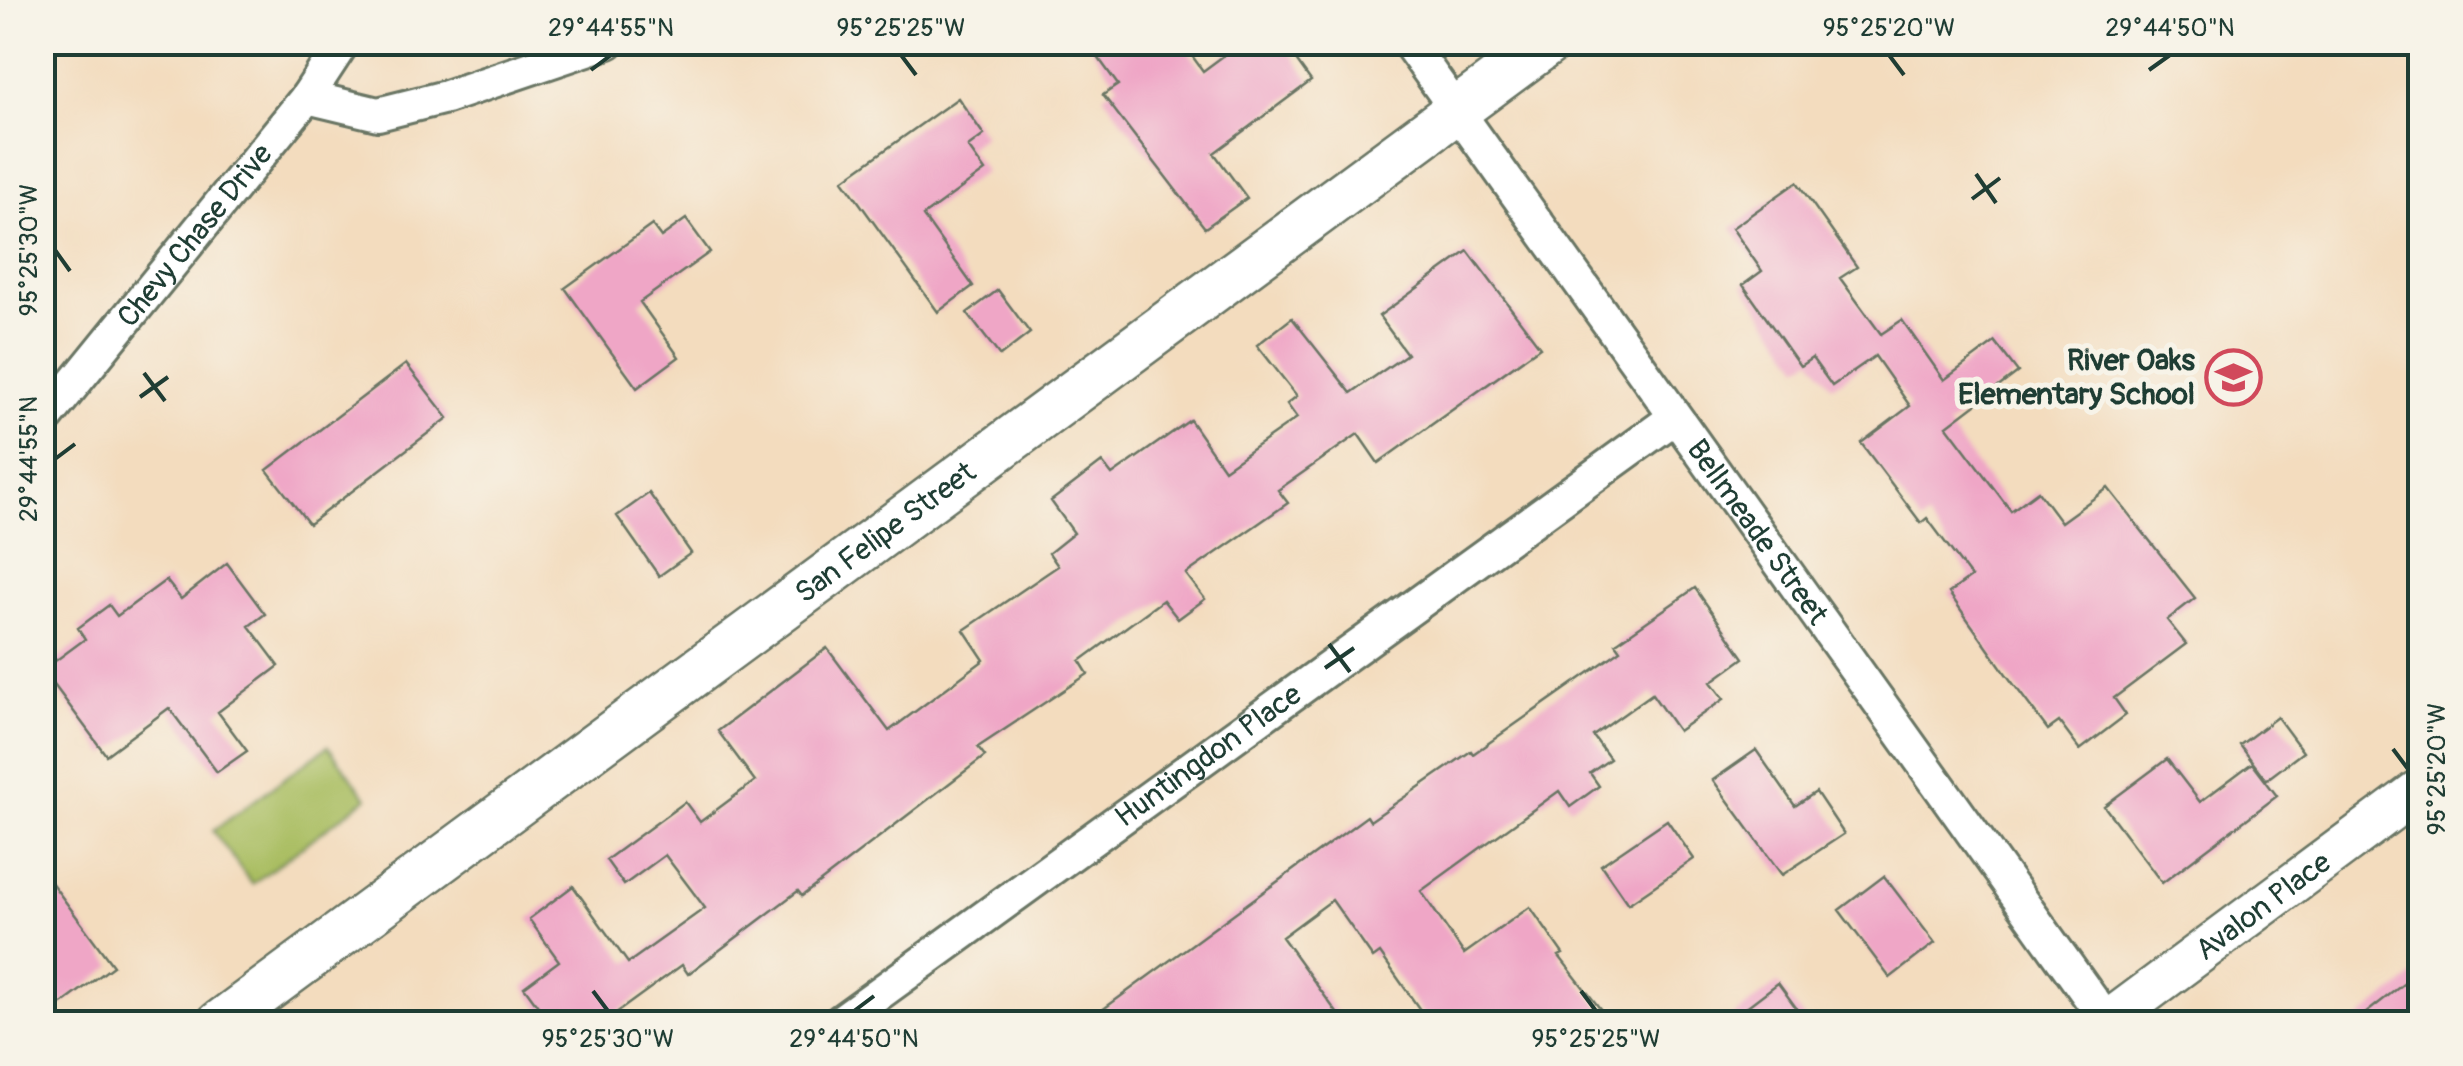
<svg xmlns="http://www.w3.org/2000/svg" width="2463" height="1066" viewBox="0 0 2463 1066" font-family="Pangolin,sans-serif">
<rect width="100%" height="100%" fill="#f7f3e8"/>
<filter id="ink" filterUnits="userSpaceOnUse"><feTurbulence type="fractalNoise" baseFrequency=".01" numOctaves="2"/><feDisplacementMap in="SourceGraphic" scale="20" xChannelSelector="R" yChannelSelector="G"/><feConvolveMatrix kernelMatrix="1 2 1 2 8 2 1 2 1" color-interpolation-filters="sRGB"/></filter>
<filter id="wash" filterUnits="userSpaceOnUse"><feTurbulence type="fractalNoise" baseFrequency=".0048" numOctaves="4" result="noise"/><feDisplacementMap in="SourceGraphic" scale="40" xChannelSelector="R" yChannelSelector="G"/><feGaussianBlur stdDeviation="2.25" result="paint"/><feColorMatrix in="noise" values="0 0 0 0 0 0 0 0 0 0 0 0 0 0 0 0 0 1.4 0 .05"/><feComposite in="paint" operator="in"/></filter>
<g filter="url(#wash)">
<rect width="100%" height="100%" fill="#f3dcbe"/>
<path fill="#a9bd61" stroke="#647d4a" stroke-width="2.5" d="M328,746L367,798L252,884L213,831Z"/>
<g id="blocks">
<path fill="#efa6c6" d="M1087,42H1182L1203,71L1242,42H1283L1311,81L1214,153L1247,198L1205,228L1103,95L1118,85Z
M958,98L984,135L968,147L985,171L923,216L973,286L938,312L843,180Z
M1797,182L1857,267L1840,278L1881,334L1902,320L1944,380L1995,342L2018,372L1947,426L2011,511L2038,491L2061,522L2108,488L2195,598L2167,620L2186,644L2114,698L2126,715L2080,750L2059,722L2048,730L2006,674L1949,593L1971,577L1927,518L1921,523L1861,443L1910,406L1875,356L1832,386L1812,358L1800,366L1743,285L1762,271L1732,228Z
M686,219L710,252L640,302L679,357L637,388L565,288L652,225L661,237Z
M1468,251L1540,347L1378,463L1358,434L1278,490L1288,503L1186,574L1205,599L1178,619L1163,600L1080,661L1088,674L978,747L985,756L802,896L798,891L688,974L682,965L601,1024H551L524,987L559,961L529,919L573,886L628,963L705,908L665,855L624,885L606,860L685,802L700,822L755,781L718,731L827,648L889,731L984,660L964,630L1058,566L1049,553L1074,533L1051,501L1102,462L1112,475L1190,420L1224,469L1297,418L1287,404L1297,396L1257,345L1292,318L1351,393L1407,354L1379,316Z
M998,290L1030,333L1000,356L967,313Z
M406,364L448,418L309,524L267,470Z
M649,493L691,553L659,576L617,516Z
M227,563L265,614L249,626L279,666L218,712L247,751L217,772L169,708L106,755L43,670L85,639L78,628L109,605L117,616L166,580L181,599Z
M1695,588L1744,658L1711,682L1724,699L1678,731L1652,694L1593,736L1610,759L1590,773L1599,786L1570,807L1559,791L1421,891L1464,954L1530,907L1563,954L1559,956L1612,1024H1430L1380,953L1373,958L1332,900L1282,937L1345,1024H1083L1367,816L1370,821L1471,751L1473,754L1621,650L1616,643Z
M2277,717L2303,752L2266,780L2240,745Z
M1756,750L1795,806L1816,792L1844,834L1782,875L1713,780Z
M2167,759L2200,802L2252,763L2277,796L2162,883L2104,806Z
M1667,820L1694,859L1628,904L1601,865Z
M42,870L113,966L58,1007L42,986Z
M1884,876L1935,943L1890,978L1839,910Z
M2420,971V1024H2352Z
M1778,983L1808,1024H1724Z"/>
</g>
</g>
<g filter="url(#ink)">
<use href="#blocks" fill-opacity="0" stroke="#697564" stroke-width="2.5"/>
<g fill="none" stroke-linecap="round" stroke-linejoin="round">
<defs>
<g id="minor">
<path id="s1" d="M1408,42L2109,1024"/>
<path d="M307,97L378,114L446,97L608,42"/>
<path id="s2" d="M42,423L307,97L343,42"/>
<path id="s3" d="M837,1024L1674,418"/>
</g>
<g id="tertiary">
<path id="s4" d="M2104,1024L2420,789"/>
</g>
<g id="secondary">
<path id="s5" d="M219,1024L1549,42"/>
</g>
</defs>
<use href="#minor" stroke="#697564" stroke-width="38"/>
<use href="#tertiary" stroke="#697564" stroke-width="45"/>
<use href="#secondary" stroke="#697564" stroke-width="50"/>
<use href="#minor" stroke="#fff" stroke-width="32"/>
<use href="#tertiary" stroke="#fff" stroke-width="40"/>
<use href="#secondary" stroke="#fff" stroke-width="45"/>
</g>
</g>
<path fill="none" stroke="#1f3d34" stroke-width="4" d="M901,55L916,75M1889,55L1904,75M591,70L611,55M2149,70L2170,55M1976,174L1996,203M1972,199L2000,178M55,250L70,271M144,373L165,401M140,397L168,377M55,459L75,444M1329,644L1350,672M1325,668L1354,648M2393,749L2408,769M593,991L608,1011M1581,991L1596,1011M854,1011L874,996"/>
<defs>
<symbol id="school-ring" viewBox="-11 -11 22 22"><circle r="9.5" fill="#f7f3e8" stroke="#d1495b" stroke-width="1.5"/><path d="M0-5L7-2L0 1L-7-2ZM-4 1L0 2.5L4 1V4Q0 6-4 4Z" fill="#d1495b"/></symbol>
</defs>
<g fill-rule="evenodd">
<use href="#school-ring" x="2202" y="346" width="63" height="63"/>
</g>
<g text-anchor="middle" stroke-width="10" stroke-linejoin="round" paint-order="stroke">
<g font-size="30" fill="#1f3d34" stroke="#f7f3e8">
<text dy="10" stroke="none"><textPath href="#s2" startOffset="242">Chevy Chase Drive</textPath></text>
<text dy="10" stroke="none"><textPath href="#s5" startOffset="828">San Felipe Street</textPath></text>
<text dy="10" stroke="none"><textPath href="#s1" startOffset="602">Bellmeade Street</textPath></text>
<text dy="10" stroke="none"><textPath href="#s3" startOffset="458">Huntingdon Place</textPath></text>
<text dy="10" stroke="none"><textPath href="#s4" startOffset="198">Avalon Place</textPath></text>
</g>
<g font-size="30" font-weight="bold" fill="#1f3d34" stroke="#f7f3e8" text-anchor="end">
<text x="2195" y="370">River Oaks<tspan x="2195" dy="34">Elementary School</tspan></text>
</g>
</g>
<rect width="2463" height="1066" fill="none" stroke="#f7f3e8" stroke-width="110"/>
<rect x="55" y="55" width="2353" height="956" fill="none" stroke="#1f3d34" stroke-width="4"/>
<g font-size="25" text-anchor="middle" fill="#1f3d34">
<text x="611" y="36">29°44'55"N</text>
<text x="901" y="36">95°25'25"W</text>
<text x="1889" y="36">95°25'20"W</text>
<text x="2170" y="36">29°44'50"N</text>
<text transform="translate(28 250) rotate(-90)" y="9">95°25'30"W</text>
<text transform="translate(28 459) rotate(-90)" y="9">29°44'55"N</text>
<text transform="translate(2436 769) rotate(-90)" y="9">95°25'20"W</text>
<text x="608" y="1047">95°25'30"W</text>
<text x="854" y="1047">29°44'50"N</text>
<text x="1596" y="1047">95°25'25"W</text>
</g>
</svg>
